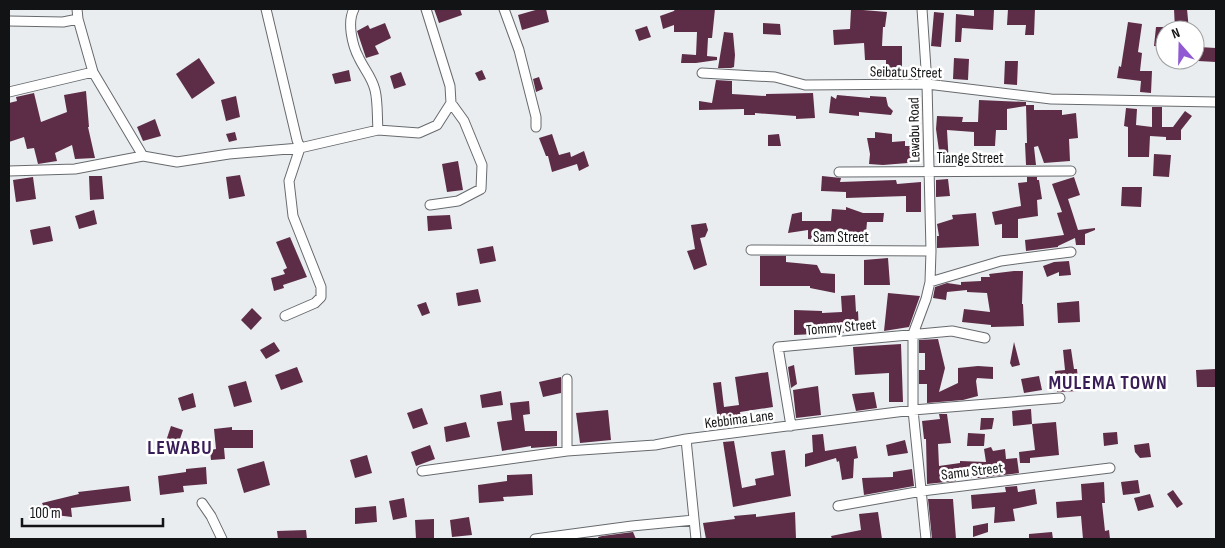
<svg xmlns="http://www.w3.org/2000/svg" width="1225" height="548" viewBox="0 0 1225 548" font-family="'Sofia Sans Condensed',sans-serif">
<rect width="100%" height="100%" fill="#eaedf0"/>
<path fill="#5d2d48" d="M434,9H460L462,15L439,23Z
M539,9H546L549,22L522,30L518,15Z
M675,9H715L712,38H708L707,56L717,57V60L696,63H681L682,54L696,55L697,32H674V25L663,29L660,16L674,11Z
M851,9L887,12L885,27H883L882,46H902V78H886V60H865L864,43L834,45L833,30L850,29Z
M974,9L994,10L993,30L962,28L961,42H955L956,14L974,16Z
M1008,9H1035L1034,35H1025L1026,25H1007Z
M1174,9H1187L1189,30H1175Z
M934,12L944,13L941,47L931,46Z
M1128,22L1142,24L1138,52L1142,53L1140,71H1152L1151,93L1140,92L1141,81L1117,78L1119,66L1121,67Z
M385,23L391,38L375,46L379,54L366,58L357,31L368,25L370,29Z
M763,23L780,24L781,35L763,34Z
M647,26L651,37L639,41L635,30Z
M1156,27H1165L1164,47L1154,46Z
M724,32L733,33L735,55L734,67L731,68H718Z
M1199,47L1216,48V62L1198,61Z
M199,58L215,83L192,99L176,74Z
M954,58L969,59L968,80L953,79Z
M1005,61H1018L1017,85L1004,84Z
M349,70L351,81L335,84L332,74Z
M482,70L486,79L479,81L475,73Z
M401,72L406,85L394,89L390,76Z
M539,77L543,89L536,92L533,79Z
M716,80L732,81V94L766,96V94L813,93L815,118L796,119V116L755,113V115H744V109L699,110V101L712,103Z
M86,91L89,127H88L95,158L75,159L72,145L55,153L57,161L38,164L34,148L27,149L24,137L9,142V103L17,101L16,97L34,93L41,122L67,112L64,95Z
M837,95L870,98V96L886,97L888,106L893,111L891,115L859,112V116L829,113L831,96L836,99Z
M236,96L240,117L226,121L221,100Z
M979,100L1026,102V105H1034V110H1062V115L1076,113L1078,138L1069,139L1070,161L1044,163L1038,146L1034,147L1036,165H1026L1025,143H1027L1026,106L1007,109V130H996L995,146H974V132L947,130L949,165H941L936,129L937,116L963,117L962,122H978Z
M1152,107H1162V127H1173L1185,111L1192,116L1181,130V140H1166V137L1150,136L1149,157H1128V127L1124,126L1126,108L1137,109L1136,125L1152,127Z
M155,119L161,136L143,141L137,127Z
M235,132L237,140L229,142L226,134Z
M875,132L892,134V142L905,141V146H920V162L883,165L869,164L870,154L867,138H875Z
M552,134L559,155L570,152L571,157L584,151L589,166L579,171L577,164L552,172L548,156H546L539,138Z
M779,134L781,146H768V135Z
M1154,154L1171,155L1169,177L1153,176Z
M458,161L463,190L447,192L442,164Z
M240,175L245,196L229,199L226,177Z
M89,176H102L104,199L90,200Z
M822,176L841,178L840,182L896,180L897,184L921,182V212H906V196L846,198V192L821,191Z
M33,177L36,199L16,202L13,180Z
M1027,177H1037V180H1039L1042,199L1037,200L1038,216L1018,219V238H1002V224L995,225L992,212L1021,206L1018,183L1027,182Z
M1074,177L1080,195L1068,199L1078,230L1095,228V230L1085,234V245H1076L1075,238L1058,246V247L1026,251L1025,240L1064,235L1057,213L1062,212L1052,184Z
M948,179L950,196L936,197V180Z
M1122,187H1142L1141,207L1121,206Z
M846,207L863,213H884L883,222H867L865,244L808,239V230L788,233L792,214L802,212V221H831L832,209L846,210Z
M94,210L97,224L79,229L75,216Z
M976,213L979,246L937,248V236H939L937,224L953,219L952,215Z
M450,215L452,229L428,231L427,216Z
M706,223L708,230L705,237L700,238L707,265L694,270L687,251L695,249L691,225Z
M50,226L53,241L33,245L30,230Z
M290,237L307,277L283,285L284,288L274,291L271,278L285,274L283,270L287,268L276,242Z
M493,246L496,261L480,264L477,249Z
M760,256H786V262L817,265L821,273L835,274V293L810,288V286H760Z
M888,258L890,285H864V260Z
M1069,261L1071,275L1059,276V272L1047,277L1043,266L1054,262Z
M1014,271H1023L1022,304H1023L1024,326L991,327V325L962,322L964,309L990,312L987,293L967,292V290L947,292L946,300L933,298L935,287L947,283L961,285V282L981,281V277H990L989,274Z
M478,289L481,302L458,306L456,293Z
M888,293L920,296L909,327L884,331Z
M855,295L856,312L858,311L859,332L794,335V310L822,311V313L842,312L841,296Z
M1079,301L1080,322L1058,323L1057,303Z
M426,302L430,313L422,316L417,305Z
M252,308L262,318L251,330L241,320Z
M938,339L945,368L939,392L958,383V368L978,366L993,367V379L977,378L976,381L978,396L963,400L927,403V384H919V370H925V353H919V340Z
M274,342L280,351L266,359L260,350Z
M1014,342L1020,365L1012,367L1010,363Z
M901,344L903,402H889V373L855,375L853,347Z
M1071,349L1074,369H1077L1079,391L1057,392L1055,371L1065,370L1063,350Z
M794,365L797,384L791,388L788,367Z
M297,367L303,382L281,390L275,375Z
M1216,369V387H1197L1196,370Z
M768,372L773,407L740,412L742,425L719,428L713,383L721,382L724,407L739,405L735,377Z
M1039,376L1042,390L1024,393L1021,379Z
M561,377V393L543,397L539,382Z
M246,381L252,402L234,407L228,386Z
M818,386L821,415L796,418L793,390Z
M501,391L503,405L482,408L480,395Z
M874,392L877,408L856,411L852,394Z
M193,393L196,407L182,411L178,398Z
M529,401L530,414L523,415L525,431H557V446L531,448V446L502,451L497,422L512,420L510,403Z
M422,408L428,424L413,429L407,413Z
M1031,409L1032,424L1013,426L1012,411Z
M608,410L611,440L580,443L576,413Z
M939,414H947L951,443L938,444L939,466L960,463V461L986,462L984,449L991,447L993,451L1005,449L1006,459L1017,458L1019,473L979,478L956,476V481L927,484L926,439H924L922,421L940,419Z
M981,418H994L992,429L980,430Z
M466,422L470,437L446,442L444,427Z
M1056,422L1059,455L1030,458V463H1020L1019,452L1035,450L1032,424Z
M171,426L183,430L177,448L165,444Z
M232,427V430H253V448H224L225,459L211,460L210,450L216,449L214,429Z
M1117,432L1118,444L1104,446L1103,433Z
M968,433L985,434L984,446H967Z
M823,434L825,451L856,446L858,458L854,459L853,478L842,480L839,461L837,462L836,458L805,467V454L813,452L812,435Z
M905,440L908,453L888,456L886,445Z
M734,441L742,488L756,485L755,479L774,475L771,452L785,450L791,496L733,507L723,442Z
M1149,443L1151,457L1140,458L1135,452L1134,445Z
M430,445L435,459L416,466L411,452Z
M367,455L372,473L355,478L350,460Z
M264,461L270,485L244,493L237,469Z
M206,467L207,484L183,486L184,492L160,495L158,476L186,472V469Z
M912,469L914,486L864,495L862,478L893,477V472Z
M532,474L533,495L503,497L504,501L479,503L478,485L507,481V475Z
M1138,480L1140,493L1123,495L1121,482Z
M1104,482L1105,503H1102L1105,531L1109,530L1110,539H1083L1081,516L1057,518L1056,502L1082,500L1081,484Z
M129,486L131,501L71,508L72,517L47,514L42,503L79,494L78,492Z
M1017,486L1018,492L1035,489L1037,504L1013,509L1015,521L994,523L995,507L972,509L971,495L1006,492L1005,487Z
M1173,490L1183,504L1177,508L1167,494Z
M1150,494L1154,507L1138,511L1134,498Z
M404,498L407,517L393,520L389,501Z
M928,499H953L956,539H932Z
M376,506L377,522L355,524V508Z
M795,512L796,539H706L703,523L735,519L734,516L756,514V517Z
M878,512L882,539H832L831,536L861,530L859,514Z
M469,517L472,535L452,537L450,520Z
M434,519V539H416L415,520Z
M988,523V532L973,537V526Z
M306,530L307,539H278L277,531Z
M633,532L636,539H599L598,537L602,536Z
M1052,532L1053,539H1029V534Z"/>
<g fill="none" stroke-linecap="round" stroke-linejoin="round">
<defs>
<path id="minor" d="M266,9L297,140L300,148L378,130L419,133L437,125L451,103L450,86L426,9
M354,9C347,22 352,45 359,58C364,69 372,77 375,90C378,102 377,117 378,130
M504,9L519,50L536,117V127
M922,9L927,84L931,251L930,282L926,299L913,334V410L926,539
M9,21L63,22L78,19
M702,73L775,77L805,85L927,84L1051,99L1216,102
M9,92L93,72
M143,156L177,162L229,154L300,148L289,181L293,216L321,287V297L315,303L285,316
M9,171L75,169L143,156L93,72L78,19L77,9
M839,172L1071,171
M430,205L458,201L481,189L482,165L464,121L451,103
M751,250L931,251
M930,282L1001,261L1071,252
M567,379V451
M791,426L778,347L952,331L985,338
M686,439L696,539
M422,471L567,451L655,445L686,439L913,410L1060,398
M202,503L211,516L222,539
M838,506L922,491L1110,468
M535,539L632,526L694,520"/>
</defs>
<use href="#minor" stroke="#676a6d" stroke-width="11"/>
<use href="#minor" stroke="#fff" stroke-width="9"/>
</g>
<g text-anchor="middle" stroke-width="5" stroke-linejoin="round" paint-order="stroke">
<g font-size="15" fill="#121315" stroke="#fff">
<text transform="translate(906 72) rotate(1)" y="5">Seibatu Street</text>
<text transform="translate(914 130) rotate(-91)" y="5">Lewabu Road</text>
<text x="970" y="163">Tiange Street</text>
<text x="841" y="242">Sam Street</text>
<text transform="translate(841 327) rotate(-5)" y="5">Tommy Street</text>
<text transform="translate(739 419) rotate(-7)" y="5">Kebbima Lane</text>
<text transform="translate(972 471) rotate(-7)" y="5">Samu Street</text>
</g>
<g font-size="20" font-weight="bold" letter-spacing="1" fill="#381d56" stroke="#fff">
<text x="1108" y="389">MULEMA TOWN</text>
<text x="180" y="454">LEWABU</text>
</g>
</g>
<rect width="1225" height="548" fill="none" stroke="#121315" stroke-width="20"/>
<g transform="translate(1180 45) rotate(340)"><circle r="24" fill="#ffffff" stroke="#a0a1a1"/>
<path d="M0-4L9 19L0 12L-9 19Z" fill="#925ad2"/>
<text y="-8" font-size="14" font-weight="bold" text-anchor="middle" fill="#121315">N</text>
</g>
<path d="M22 518v8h141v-8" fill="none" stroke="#121315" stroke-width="2.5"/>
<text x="30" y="518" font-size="15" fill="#121315" stroke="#ffffff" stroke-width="4" paint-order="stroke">100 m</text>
</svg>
